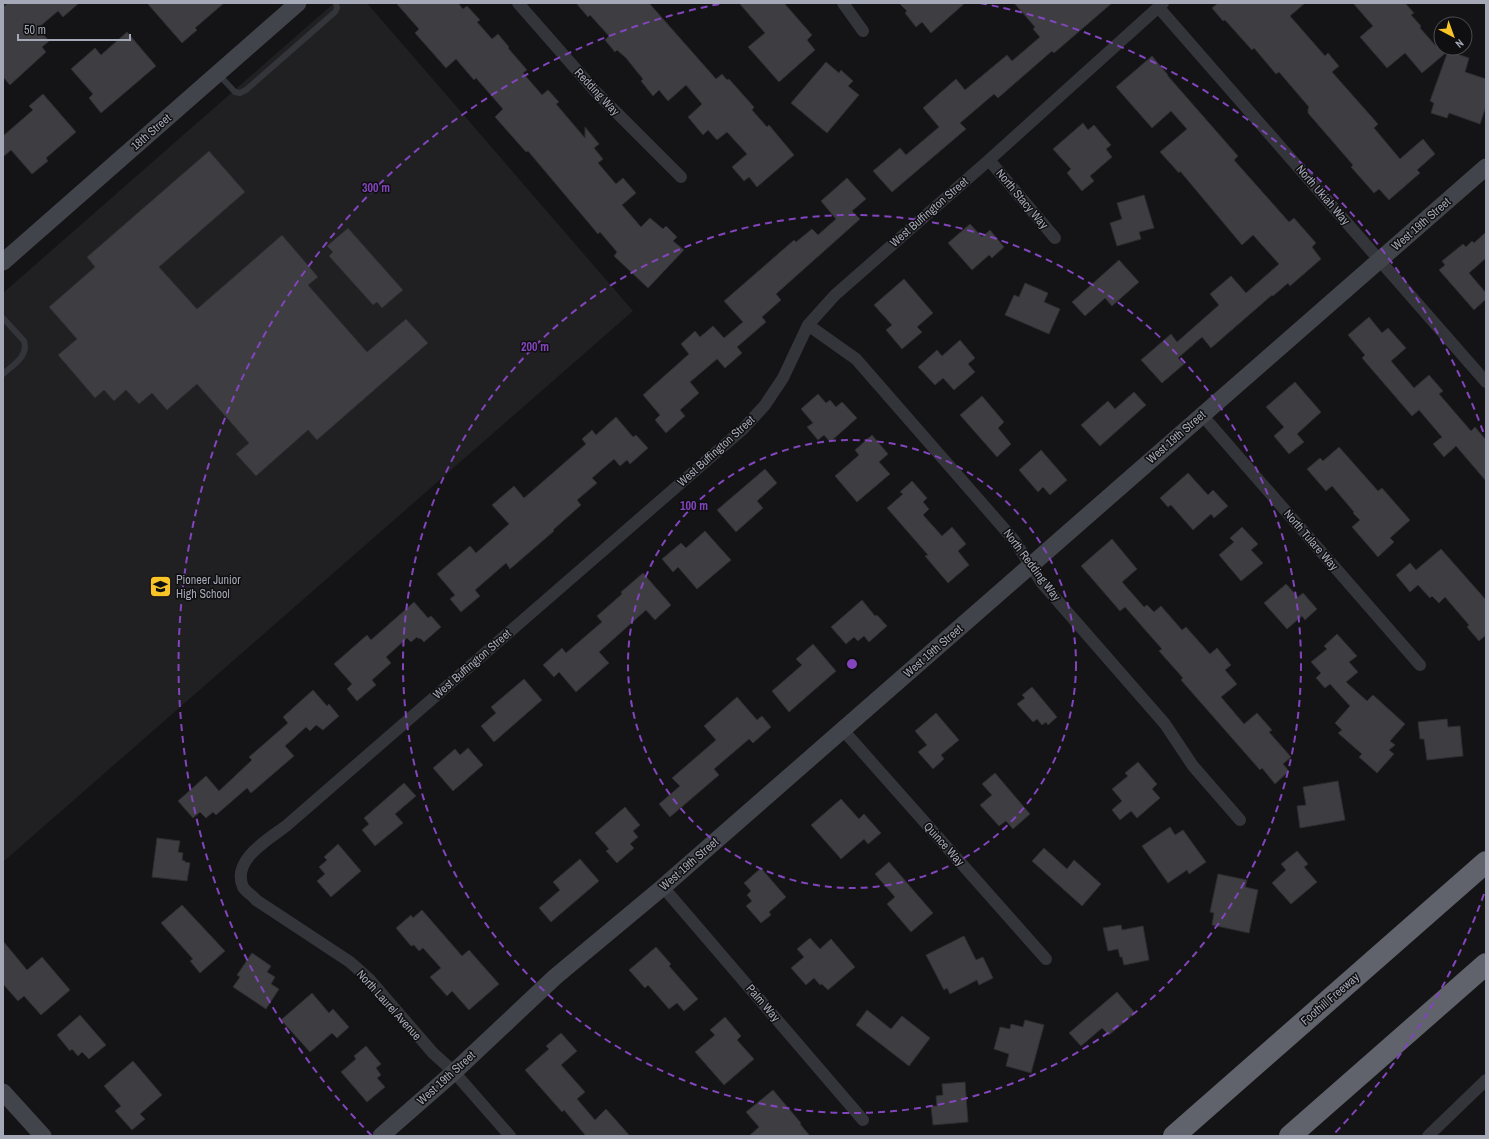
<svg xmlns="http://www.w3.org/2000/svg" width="1489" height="1139" viewBox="0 0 1489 1139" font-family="'Archivo Narrow',sans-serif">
<rect width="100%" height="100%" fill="#141315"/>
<path fill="#201f22" d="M334,3H367L633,311L3,862V293Z"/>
<path fill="#3e3d42" stroke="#2e2d31" d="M8,3H79L63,17L58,11L38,28L49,41L42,47L46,52L10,85L3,77V7Z
M147,3H224L195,28L197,30L182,43Z
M396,3H458L463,9L467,6L480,20L477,22L492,39L498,34L509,47L508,48L527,70L523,73L542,95L548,90L559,102L556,104L585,138V127L599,144L594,148L603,159L598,163L616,184L623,178L636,193L622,205L641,227L650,218L663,229L666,226L677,237L673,241L684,250L648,288L614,256L617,252L600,232L598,234L528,151L526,152L495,117L503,109L476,78L474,80L456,59L446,68L415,33L419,29Z
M576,3H649L716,79L722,74L727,80L729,79L754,107L752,110L767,127L769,125L794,155L757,187L749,177L744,181L732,167L747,154L727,132L717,140L708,130L703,135L688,117L702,104L686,85L668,101L659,90L653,96L641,81L643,79L626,58L617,50L615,52L605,40L609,36L590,15L588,17Z
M739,3H784L812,35L807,40L815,50L779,82L748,47L765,33Z
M899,3H965L931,33L922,22L916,27L905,13L907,11Z
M1014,3H1112L1054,53L1052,51L998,98L994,94L960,123L966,129L892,192L873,171L900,148L906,155L939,127L923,108L956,79L965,90L1007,55L1012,61L1040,37L1033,29L1035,27Z
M1218,3H1305L1290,16L1325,56L1328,53L1339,66L1332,72L1378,124L1374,128L1400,159L1423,139L1435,154L1417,170L1420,173L1389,200L1379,189L1374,193L1351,167L1353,165L1308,113V109L1309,107L1279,72L1276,74L1254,48L1252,50L1225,20L1223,21L1212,8Z
M1353,3H1405L1414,13L1411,15L1421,26L1420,28L1436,46L1448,51L1422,73L1405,53L1387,68L1360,37L1373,26Z
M127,32L156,66L101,113L89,98L93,94L71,69L95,48L101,55Z
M1448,51L1469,58L1465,72L1486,79V106L1480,124L1449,113L1447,118L1431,113L1434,103L1430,101Z
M1152,56L1168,75H1167L1238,156L1234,160L1289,222L1294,218L1316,243L1312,247L1321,259L1290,286L1288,283L1273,296L1272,295L1211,348L1202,337L1178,358L1184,364L1162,383L1141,360L1171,334L1177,342L1219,305L1210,294L1231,276L1246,293L1279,264L1253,235L1242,245L1180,171L1179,173L1160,152L1187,129L1171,111L1152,128L1116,87Z
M826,62L839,73L841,70L853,81L848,86L859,95L827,133L791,103Z
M43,94L76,132L46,158L48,161L32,174L11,150L3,157V136L33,110L29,106Z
M1083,123L1088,130L1094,125L1111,145L1106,149L1112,157L1090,176L1094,181L1082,191L1067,173L1071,169L1053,149Z
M209,151L245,192L159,267L197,309L282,235L318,277L308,285L367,352L406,319L428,343L317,440L308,430L256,476L236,454L249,443L197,384L167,410L152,393L139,404L126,390L114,401L104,390L95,398L58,355L77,339L49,307L95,267L87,257Z
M847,178L866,199L852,211L860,219L776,294L781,300L762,317L766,322L737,347L742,353L725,368L717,359L690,382L699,393L680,410L685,416L666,433L655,420L660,415L643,395L689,354L681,344L695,331L700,337L713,326L724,338L743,322L724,301L794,240L796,242L812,229L818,235L836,219L821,201Z
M1144,195L1154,228L1139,232L1141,239L1117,246L1110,223L1122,219L1117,203Z
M970,224L982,237L990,230L1004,247L992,258L989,255L972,270L948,243Z
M348,228L403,290L382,308L377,302L373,305L329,256L333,252L327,246Z
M1486,232V258L1469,273L1486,293V299L1474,310L1439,270L1445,265L1442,261L1463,244L1466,247L1472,241L1474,243Z
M1119,260L1139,282L1112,306L1105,298L1085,316L1072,302Z
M904,279L933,313L917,327L922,332L902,349L886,330L892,325L874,305Z
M1025,283L1048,293L1044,302L1060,309L1049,334L1005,315L1014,295L1019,297Z
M1369,317L1382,333L1388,328L1406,348L1391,361L1414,388L1429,375L1443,391L1439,394L1471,431L1475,427L1486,440V481L1456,446L1444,457L1433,444L1442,437L1419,410L1412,416L1362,358L1365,355L1348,335Z
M960,340L975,358L968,364L975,372L954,390L943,378L935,385L918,367L937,350L942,356Z
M1295,382L1321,412L1297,434L1304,442L1289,454L1274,436L1284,427L1266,407Z
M1134,392L1146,405L1100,446L1081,425L1108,401L1115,409Z
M818,394L826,403L830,400L836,407L842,402L857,418L830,442L824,435L818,440L807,427L813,423L801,409Z
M982,396L1004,422L998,428L1011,444L997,457L960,415Z
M616,417L633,437L636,435L648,448L630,464L627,460L620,466L614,459L592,478L597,483L577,500L581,505L553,530L554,531L510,569L506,563L475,590L480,596L461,612L450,599L455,595L437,574L470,546L476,553L509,524L492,505L514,486L524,498L586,444L582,439L592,430L596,435Z
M872,435L888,454L879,462L890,474L857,502L835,476L859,455L855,450Z
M1339,447L1378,491L1382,488L1410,520L1390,538L1394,542L1378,557L1352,527L1360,520L1353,513L1354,512L1332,486L1326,491L1307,469L1320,458L1323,461Z
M1041,450L1067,480L1050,495L1043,487L1038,492L1019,470Z
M765,469L777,483L757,501L763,508L736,532L717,510Z
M1188,473L1208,495L1213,490L1228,506L1214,518L1211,514L1193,530L1171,505L1168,507L1160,498Z
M912,481L927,498L923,502L929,509L923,515L942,536L952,527L966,544L958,551L969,565L948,583L925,556L928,555L887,508L903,494L900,492Z
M1242,527L1258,544L1251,550L1263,563L1241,581L1219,555L1234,542L1230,538Z
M705,531L731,560L697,589L678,567L673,572L662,559L681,543L686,548Z
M1112,539L1137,569L1122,582L1144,607L1147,605L1154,612L1161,606L1182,630L1186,627L1210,654L1217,648L1231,665L1225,670L1237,684L1221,697L1244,724L1257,713L1272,730L1269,732L1291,757L1283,764L1289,771L1275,784L1262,768L1260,770L1181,680L1183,678L1159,651L1162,649L1125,607L1120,611L1081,566Z
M1441,549L1486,600V635L1479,641L1467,627L1469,625L1445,597L1439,603L1432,596L1430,598L1418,585L1410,592L1396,575L1410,563L1416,570Z
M643,573L671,605L655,620L646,610L599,652L609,663L576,692L559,672L554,677L543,665L562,648L566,653L602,622L597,616L622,594L621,592Z
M1286,584L1298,597L1303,593L1317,609L1305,620L1302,616L1287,629L1264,603Z
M862,600L875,616L877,615L887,626L869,642L864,636L858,641L854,637L846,644L831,627Z
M414,602L428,618L431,616L441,627L424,642L420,638L419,639L417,637L411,642L407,638L386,657L391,663L372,680L376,685L357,701L347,689L352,684L334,664L367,635L371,640Z
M1337,634L1357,656L1349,662L1358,672L1346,682L1367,701L1373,695L1405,724L1390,741L1395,745L1389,750L1394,754L1377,773L1359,757L1362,754L1338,733L1342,730L1335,723L1350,706L1330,684L1325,688L1316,678L1321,673L1311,662L1327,649L1324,646Z
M813,644L836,671L789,712L772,691L802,665L796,659Z
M524,679L542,700L494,742L481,726L496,713L491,707Z
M1032,687L1057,717L1048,725L1046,722L1042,725L1037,719L1033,722L1017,704L1025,698L1022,695Z
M313,690L327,706L329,704L339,716L323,730L316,725L310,731L306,727L285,746L294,756L251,793L247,788L216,815L213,812L206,818L200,812L193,818L178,801L206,776L219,791L252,760L249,757L288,723L283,717Z
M737,697L757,720L762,716L771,727L753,743L749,739L714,769L719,775L670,817L659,804L680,786L672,778L716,740L704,726Z
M936,713L959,740L941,755L944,759L933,769L918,752L927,745L915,731Z
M1447,719L1448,727L1460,726L1463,756L1427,760L1424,739H1420L1418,722Z
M468,748L483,765L453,791L433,768L455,749L460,755Z
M1138,762L1157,784L1152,789L1160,798L1137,818L1131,811L1120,820L1112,810L1122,801L1112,789L1128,776L1125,773Z
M995,773L1030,814L1013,829L1006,821L999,826L980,805L992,795L982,784Z
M1338,781L1345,820L1300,828L1297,806L1306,805L1303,787Z
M404,783L416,796L395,814L403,823L375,846L362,830L369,824L364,818Z
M841,799L859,819L864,814L881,833L868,844L864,839L841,859L811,825Z
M625,807L640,825L633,831L638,837L630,844L634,848L617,863L606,851L609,849L595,833Z
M1170,827L1175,835L1183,830L1206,862L1189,874L1187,870L1168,883L1142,846Z
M157,838L180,841L178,852L183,853L182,860L185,861V862L190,863L187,881L152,877Z
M338,844L361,871L331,897L317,881L325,874L319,867L327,860L324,857Z
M1044,848L1067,869L1074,860L1101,884L1082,906L1032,861Z
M1297,851L1308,864L1304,867L1317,882L1291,904L1272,883L1286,870L1281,864Z
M580,859L599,881L551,922L539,908L560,890L553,882Z
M889,862L933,913L911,932L887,904L895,897L875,874Z
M761,868L786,897L769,912L771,915L761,923L746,906L752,901L747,895L751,891L744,883Z
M1218,874L1247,880L1245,887L1258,890L1249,933L1212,925L1214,913L1210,912Z
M182,905L225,951L200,973L190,961L193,959L161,923Z
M422,910L462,956L469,950L499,984L469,1010L452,991L447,996L430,977L441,968L423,948L419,951L414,945L411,946L396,928L411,915L413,918Z
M1121,925L1122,930L1143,926L1149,960L1124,965L1122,957H1120L1118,949L1108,951L1103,928Z
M964,936L976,960L983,957L993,978L979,985L977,980L950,994L947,988L944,990L926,955Z
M810,938L820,949L831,939L855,967L828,990L822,984L820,985L814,978L806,985L791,968L804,957L797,949Z
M3,941L27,970L42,957L70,990L41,1015L24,996L18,1001L3,984Z
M656,947L671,964L669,966L698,999L684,1011L677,1003L669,1009L648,985L645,988L629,970Z
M252,953L271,966L267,972L275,977L271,984L279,989L266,1009L233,987L240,977L237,975Z
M1117,992L1135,1013L1109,1035L1102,1028L1081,1046L1069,1033Z
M312,993L329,1013L333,1009L349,1027L337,1038L332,1033L310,1052L281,1020Z
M867,1010L891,1029L902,1016L930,1038L909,1066L856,1025Z
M80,1015L106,1045L89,1059L82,1052L78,1056L72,1049L70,1051L57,1035Z
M725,1017L741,1036L737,1040L754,1059L724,1085L695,1052L715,1035L710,1030Z
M1025,1020L1044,1025L1031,1073L1006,1066L1009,1054L994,1049L1000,1027L1010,1029L1011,1024L1023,1027Z
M561,1033L577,1051L561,1065L585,1092L577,1099L595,1120L606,1109L630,1136H586L564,1110L562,1112L525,1070L549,1049L546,1046Z
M366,1046L381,1064L376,1068L381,1075L377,1078L385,1087L367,1102L341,1072L356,1059L354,1056Z
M133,1061L162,1095L140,1114L145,1119L132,1130L115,1111L121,1106L104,1086Z
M965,1082L968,1122L933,1125L931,1106H937L936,1096L943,1095L942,1084Z
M773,1090L801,1123L800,1124L810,1136H749L759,1127L746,1112Z"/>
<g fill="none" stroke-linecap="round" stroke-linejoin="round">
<path stroke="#34353a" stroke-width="6" d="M219,75L235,92L240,93L246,90L335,12L337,8L336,3
M3,318L24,341C29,356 13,365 3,374"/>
<path stroke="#34353a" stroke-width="12" d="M518,3L596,92L681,177
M843,3L863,31
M1159,8L1486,382
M989,160L1055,238
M808,325L856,359L1014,540L1042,583L1165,724L1193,766L1240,820
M1202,415L1420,665
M843,730L1046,959
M663,887L863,1120
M510,1136L454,1072L433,1053L369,979L350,962L256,900C253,896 245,891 243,887C231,860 269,839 286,826L743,429L765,405L783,378L808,325L835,295L989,160L1163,3
M1428,1136L1486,1080"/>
<path stroke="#42444b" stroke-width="17" d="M3,262L298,3
M3,1092L43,1136
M381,1136L454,1072L555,977L663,887L1486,167"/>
<path stroke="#60626c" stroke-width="22" d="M1174,1136L1486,862
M1290,1136L1486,964"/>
</g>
<g fill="none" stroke="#8345bd" stroke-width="2" stroke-dasharray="7 5">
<circle cx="852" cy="664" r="224"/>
<circle cx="852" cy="664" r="449"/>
<path d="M1484 894A673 673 0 0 1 1332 1136M372 1136A673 673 0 0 1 724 3M980 3A673 673 0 0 1 1484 434"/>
</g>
<defs>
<symbol id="school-square" viewBox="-11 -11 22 22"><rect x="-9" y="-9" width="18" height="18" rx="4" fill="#f9c428" stroke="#0f0e10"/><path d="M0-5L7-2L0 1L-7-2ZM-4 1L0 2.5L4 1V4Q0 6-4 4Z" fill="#111"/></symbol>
</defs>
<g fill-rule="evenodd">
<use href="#school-square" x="148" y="574" width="25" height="25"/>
</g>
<g text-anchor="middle" stroke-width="3" stroke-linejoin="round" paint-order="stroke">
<g font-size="12" fill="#a5a8b6" stroke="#0f0e10">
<text transform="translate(597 92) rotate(47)" y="4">Redding Way</text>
<text transform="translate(151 132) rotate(-41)" y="4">18th Street</text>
<text transform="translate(1323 195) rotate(49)" y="4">North Ukiah Way</text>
<text transform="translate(1022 199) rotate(50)" y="4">North Stacy Way</text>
<text transform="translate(929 212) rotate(-41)" y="4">West Buffington Street</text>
<text transform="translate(1421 224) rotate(-41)" y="4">West 19th Street</text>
<text transform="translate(1176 437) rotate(-41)" y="4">West 19th Street</text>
<text transform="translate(716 451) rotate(-42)" y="4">West Buffington Street</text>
<text transform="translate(1311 540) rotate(49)" y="4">North Tulare Way</text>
<text transform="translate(1032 565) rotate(53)" y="4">North Redding Way</text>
<text transform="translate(933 651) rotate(-41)" y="4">West 19th Street</text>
<text transform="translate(472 664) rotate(-41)" y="4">West Buffington Street</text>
<text transform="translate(944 844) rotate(48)" y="4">Quince Way</text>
<text transform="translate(689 864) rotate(-41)" y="4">West 19th Street</text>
<text transform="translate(1330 999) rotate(-41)" y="4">Foothill Freeway</text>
<text transform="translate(763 1003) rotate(49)" y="4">Palm Way</text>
<text transform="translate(389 1005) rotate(48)" y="4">North Laurel Avenue</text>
<text transform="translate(446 1078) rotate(-42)" y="4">West 19th Street</text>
</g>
<g font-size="12" fill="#a5a8b6" stroke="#0f0e10" text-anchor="start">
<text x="176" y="584">Pioneer Junior<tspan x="176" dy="14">High School</tspan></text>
</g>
</g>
<circle cx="852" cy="664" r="6" fill="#8345bd" stroke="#0f0e10" stroke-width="2"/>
<g font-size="12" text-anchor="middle" font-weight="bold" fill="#8345bd" stroke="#0f0e10" stroke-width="3" stroke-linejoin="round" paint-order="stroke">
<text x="376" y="192">300 m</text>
<text x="535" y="351">200 m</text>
<text x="694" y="510">100 m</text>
</g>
<rect width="1489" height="1139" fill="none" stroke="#a5a8b6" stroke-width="8"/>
<g transform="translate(1453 36) rotate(139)"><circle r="19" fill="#0f0e10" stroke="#4b4c52"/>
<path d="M0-3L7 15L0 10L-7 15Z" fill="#f9c428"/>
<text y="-6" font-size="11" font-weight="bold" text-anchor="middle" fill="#a5a8b6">N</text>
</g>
<path d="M18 34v6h112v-6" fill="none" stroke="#a5a8b6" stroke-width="2"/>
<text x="24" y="34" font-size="12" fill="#a5a8b6" stroke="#0f0e10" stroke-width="3" paint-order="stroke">50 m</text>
</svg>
